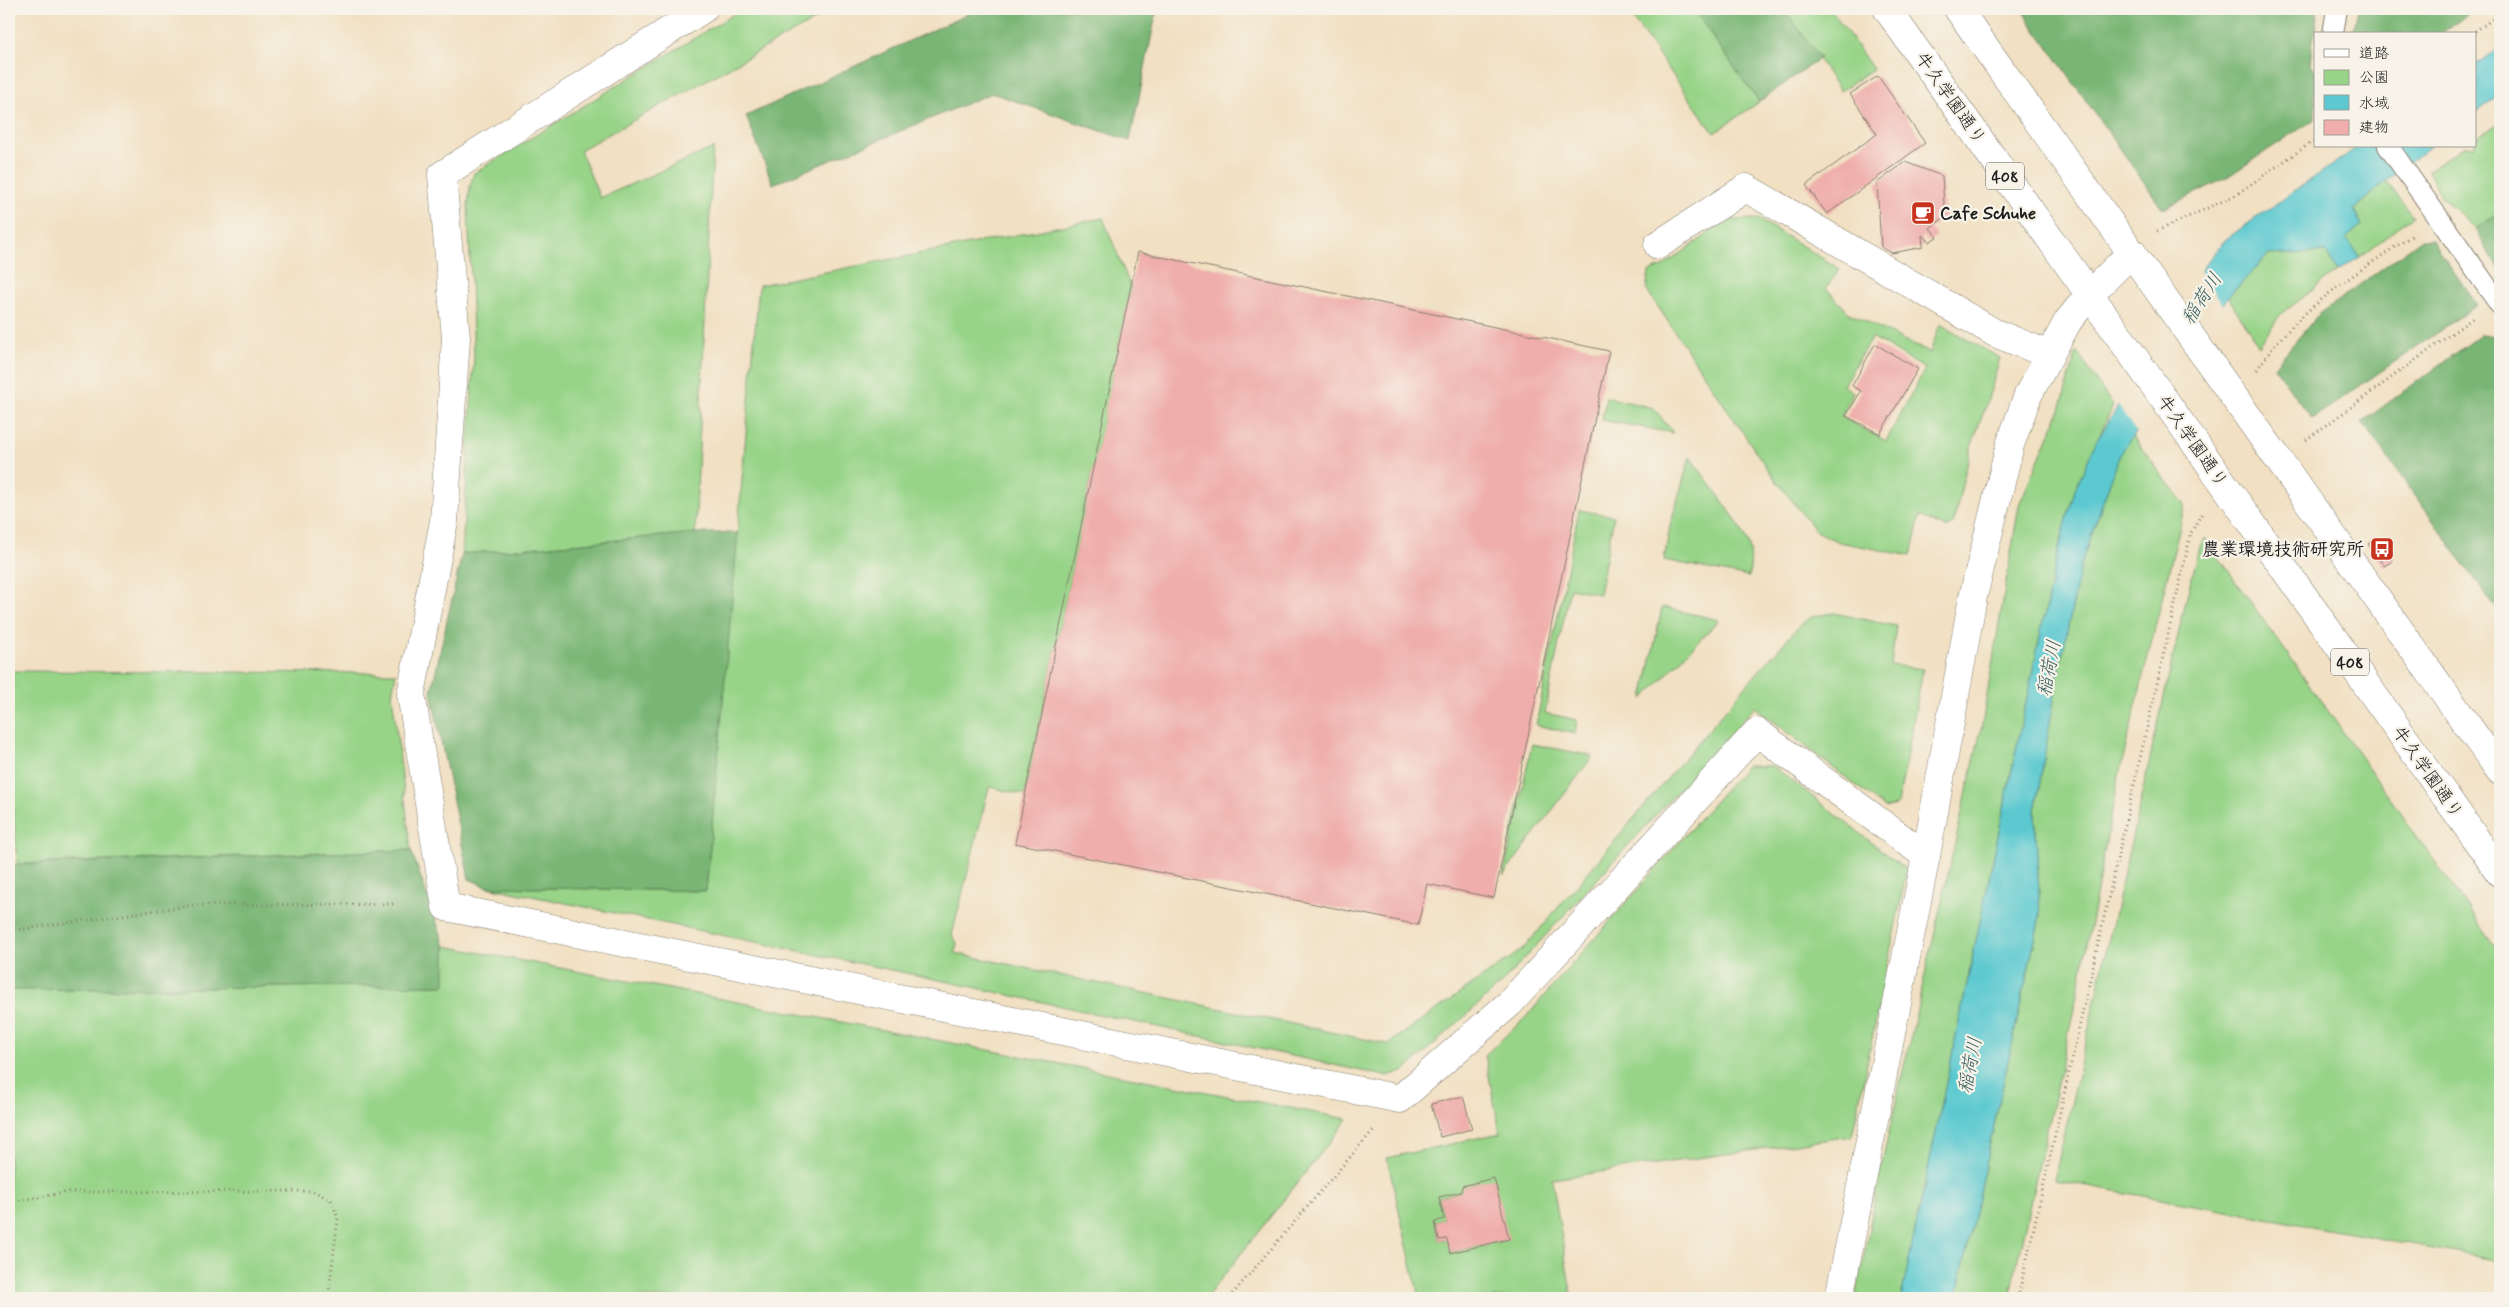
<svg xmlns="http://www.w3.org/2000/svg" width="2509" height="1307" viewBox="0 0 2509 1307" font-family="Mynerve,'Klee One',sans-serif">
<rect width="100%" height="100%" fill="#f7f3e8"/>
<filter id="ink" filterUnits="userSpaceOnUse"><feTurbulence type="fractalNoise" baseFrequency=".02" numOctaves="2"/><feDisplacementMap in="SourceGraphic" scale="10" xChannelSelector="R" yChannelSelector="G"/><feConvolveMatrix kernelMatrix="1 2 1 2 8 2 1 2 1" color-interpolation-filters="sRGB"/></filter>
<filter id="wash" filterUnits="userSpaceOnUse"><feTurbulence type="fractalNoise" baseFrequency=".0096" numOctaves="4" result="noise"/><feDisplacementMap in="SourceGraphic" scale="20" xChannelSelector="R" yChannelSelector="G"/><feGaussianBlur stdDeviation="1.12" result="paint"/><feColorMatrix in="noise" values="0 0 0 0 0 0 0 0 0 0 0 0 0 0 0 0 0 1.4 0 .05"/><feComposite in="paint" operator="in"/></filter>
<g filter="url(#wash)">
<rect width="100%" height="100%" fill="#f1e0c2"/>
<path fill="#97d488" stroke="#5a7852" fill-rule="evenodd" d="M742,9H835L580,150L600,198L713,148L695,533L462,554L474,357L468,206L470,186L474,173Z
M1626,9H1693L1759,102L1714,133Z
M1784,9H1831L1873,69L1840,91Z
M2500,122V212L2475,229L2442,197L2428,171L2464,146H2475V139Z
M2386,181L2413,216L2360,257L2345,238L2362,226L2354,210Z
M1103,218L1131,288L1025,795L989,787L952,935L957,943L955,953L1388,1044L1523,949L1751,680L1800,625L1813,616L1834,613L1896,626L1891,665L1923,669L1898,804L1885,808L1755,707L1501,984L1403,1072L1385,1076L949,982L488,887L706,891L759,285Z
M1758,219L1840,269L1826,288L1849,313L1930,353L1940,324L2000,358L1987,403L1971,447L1953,524L1946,528L1920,516L1911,556L1839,542L1817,532L1771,474L1646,289L1649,272L1662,267L1727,220ZM1872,337L1925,369L1886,441L1841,417L1853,392L1843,385Z
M2327,252L2337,271L2279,316L2259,346L2228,297L2269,254Z
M2077,351L2113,406L2075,490L2057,555L1901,1298H1856L1879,1176L1982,725L2019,505L2060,410Z
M1606,397L1654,408L1673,433L1602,420Z
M2132,436L2185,505L2117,783L2080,982L2009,1298H1956L2040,916L2035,811L2059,670L2082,561L2120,454Z
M1690,457C1705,478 1742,523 1749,546C1752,556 1750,567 1749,577L1664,560L1670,526Z
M1579,510L1614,516L1599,594L1570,588L1545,713L1577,720L1575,734L1536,725Z
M2205,538L2500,953V1260L2054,1180L2187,596L2200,546Z
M1662,607L1719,620L1643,699Z
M9,671L396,673L392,694L411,850L17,864L9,747Z
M1532,744L1593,756L1503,876Z
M1746,766H1773L1907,870L1852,1136L1552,1179L1572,1298H1419L1387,1158L1500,1133L1485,1055L1525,1018ZM1494,1179L1508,1239L1451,1253L1447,1239L1439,1240L1435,1222L1444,1219L1439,1197L1461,1192L1463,1186Z
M445,946L1348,1119L1206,1298H9V990L444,985Z"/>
<path fill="#79b674" stroke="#4a6948" d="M979,9H1157L1130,141L992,93L773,184L746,116Z
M1693,9H1784L1820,58L1759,102Z
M2021,9H2318L2310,62L2315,71V119L2224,179L2163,209Z
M2358,9H2476L2440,34H2353Z
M2500,212V272L2475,229Z
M2421,240H2432L2477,305L2312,419L2274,367L2317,316Z
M2482,334L2500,337V614L2362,422Z
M695,533H738L706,891L488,887L469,879L431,692L462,554Z
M411,850L445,946V985L9,990V865Z"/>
<path fill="#5cc9d0" stroke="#3c7276" d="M2500,47V94L2475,113V65Z
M2359,146H2431L2386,181L2354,210L2362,226L2346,238L2360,257L2337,271L2326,252L2268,255L2228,297L2120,454L2082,561L2059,670L2035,811L2040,916L1956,1298H1901L2057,555L2075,490L2096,442L2205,264L2226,239Z"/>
<path fill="#f1e0c2" d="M2199,269L2224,306L2137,433L2117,404Z"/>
<g id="blocks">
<path fill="#efaeab" d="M1878,76L1925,143L1827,214L1806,185L1877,134L1850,94Z
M1905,162L1942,176L1945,217L1930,228L1937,237L1929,242L1922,235L1923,247L1892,253L1881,247L1877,183Z
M1138,252L1609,351L1494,898L1427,884L1418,925L1015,843Z
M1875,344L1918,369L1880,434L1846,416L1861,391L1852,386Z
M2376,538L2393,561L2384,566L2368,544Z
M1463,1096L1472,1129L1440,1137L1431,1104Z
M1494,1178L1509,1239L1450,1253L1447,1239L1439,1240L1435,1222L1444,1219L1439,1197L1461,1192L1462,1186Z"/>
</g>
</g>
<g filter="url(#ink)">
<use href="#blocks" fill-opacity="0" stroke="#867e6f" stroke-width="1"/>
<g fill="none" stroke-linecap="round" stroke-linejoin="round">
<defs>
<path id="lane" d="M2333,34L2337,9
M2388,146L2500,305"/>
<path id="street" d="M703,9L442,175L456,338L444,521L411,694L446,907L1400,1099L1510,1003L1757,732L1926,856L1839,1298
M1658,245L1746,188L1995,333L2050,355"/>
<path id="secondary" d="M1926,856L1973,597L2010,445L2028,395L2068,321L2090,294L2132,252"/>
<path id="highway" d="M1887,9L2500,873
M1958,9L2500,771"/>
</defs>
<use href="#lane" stroke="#867e6f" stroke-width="22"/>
<use href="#street" stroke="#867e6f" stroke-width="29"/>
<use href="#secondary" stroke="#867e6f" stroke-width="29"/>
<use href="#highway" stroke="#867e6f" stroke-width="29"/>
<path stroke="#867e6f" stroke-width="3" stroke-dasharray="1 4" stroke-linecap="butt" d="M2471,34L2500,14
M2157,231L2234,196L2315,140
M2257,370C2295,310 2355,274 2413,235
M2306,440L2473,318
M9,931L193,905L395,904
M9,1202L70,1192L313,1191L331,1200L338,1218L329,1291L326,1298
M1229,1298L1375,1128
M2018,1298L2191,533L2203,511"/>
<use href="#lane" stroke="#fff" stroke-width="20"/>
<use href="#street" stroke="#fff" stroke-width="28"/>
<use href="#secondary" stroke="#fff" stroke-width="28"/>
<use href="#highway" stroke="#fff" stroke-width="28"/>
</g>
</g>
<defs>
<symbol id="cafe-square" viewBox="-11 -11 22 22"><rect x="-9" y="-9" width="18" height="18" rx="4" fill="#c8321e" stroke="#f7f3e8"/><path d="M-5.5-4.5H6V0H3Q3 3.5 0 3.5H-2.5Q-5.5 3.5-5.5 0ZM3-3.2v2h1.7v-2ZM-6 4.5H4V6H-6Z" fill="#fff"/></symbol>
<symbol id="bus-square" viewBox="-11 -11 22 22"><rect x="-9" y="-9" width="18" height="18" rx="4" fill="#c8321e" stroke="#f7f3e8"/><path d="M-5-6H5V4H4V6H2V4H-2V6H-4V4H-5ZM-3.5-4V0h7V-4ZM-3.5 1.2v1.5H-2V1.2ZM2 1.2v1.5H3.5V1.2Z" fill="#fff"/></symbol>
</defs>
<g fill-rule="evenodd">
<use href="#cafe-square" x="1909" y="199" width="28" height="28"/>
<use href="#bus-square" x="2368" y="535" width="28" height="28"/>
</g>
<g text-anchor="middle" stroke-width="4.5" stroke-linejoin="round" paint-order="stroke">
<g fill="#f7f3e8" stroke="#5e5c59" stroke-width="1">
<rect x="1986" y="162.5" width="38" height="27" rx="4"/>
<rect x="2331" y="648.5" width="38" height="27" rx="4"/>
</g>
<g font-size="16" font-weight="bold" fill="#1c1c1c">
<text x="2005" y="182">408</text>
<text x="2350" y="668">408</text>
</g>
<g font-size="18" fill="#1c1c1c" stroke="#f7f3e8">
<text transform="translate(1951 98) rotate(55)" y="6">牛久学園通り</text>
<text transform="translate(2193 441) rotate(55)" y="6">牛久学園通り</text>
<text transform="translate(2428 772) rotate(55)" y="6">牛久学園通り</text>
</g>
<g font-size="18" font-weight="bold" fill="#1c1c1c" stroke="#f7f3e8" text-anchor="start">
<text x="1940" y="219">Cafe Schuhe</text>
<text x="2364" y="555" text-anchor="end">農業環境技術研究所</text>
</g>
<g font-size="19" font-style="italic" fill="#32595b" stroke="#f7f3e8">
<text transform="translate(2201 298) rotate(-57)" y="7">稲荷川</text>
<text transform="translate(2048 668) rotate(-79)" y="7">稲荷川</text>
<text transform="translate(1969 1065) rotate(-79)" y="7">稲荷川</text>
</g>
</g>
<rect width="2509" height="1307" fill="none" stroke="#f7f3e8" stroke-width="30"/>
<rect x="2314" y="32" width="162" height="115" fill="#f7f3e8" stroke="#9f9d96"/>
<rect x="2324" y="49" width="25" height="8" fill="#ffffff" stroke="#9f9d96"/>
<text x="2359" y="58" font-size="15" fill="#1c1c1c">道路</text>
<rect x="2324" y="70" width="25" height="15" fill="#97d488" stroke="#9f9d96"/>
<text x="2359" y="82" font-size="15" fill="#1c1c1c">公園</text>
<rect x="2324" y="95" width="25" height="15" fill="#5cc9d0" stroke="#9f9d96"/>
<text x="2359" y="108" font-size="15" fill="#1c1c1c">水域</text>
<rect x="2324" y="120" width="25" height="15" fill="#efaeab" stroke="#9f9d96"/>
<text x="2359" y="132" font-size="15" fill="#1c1c1c">建物</text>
</svg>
